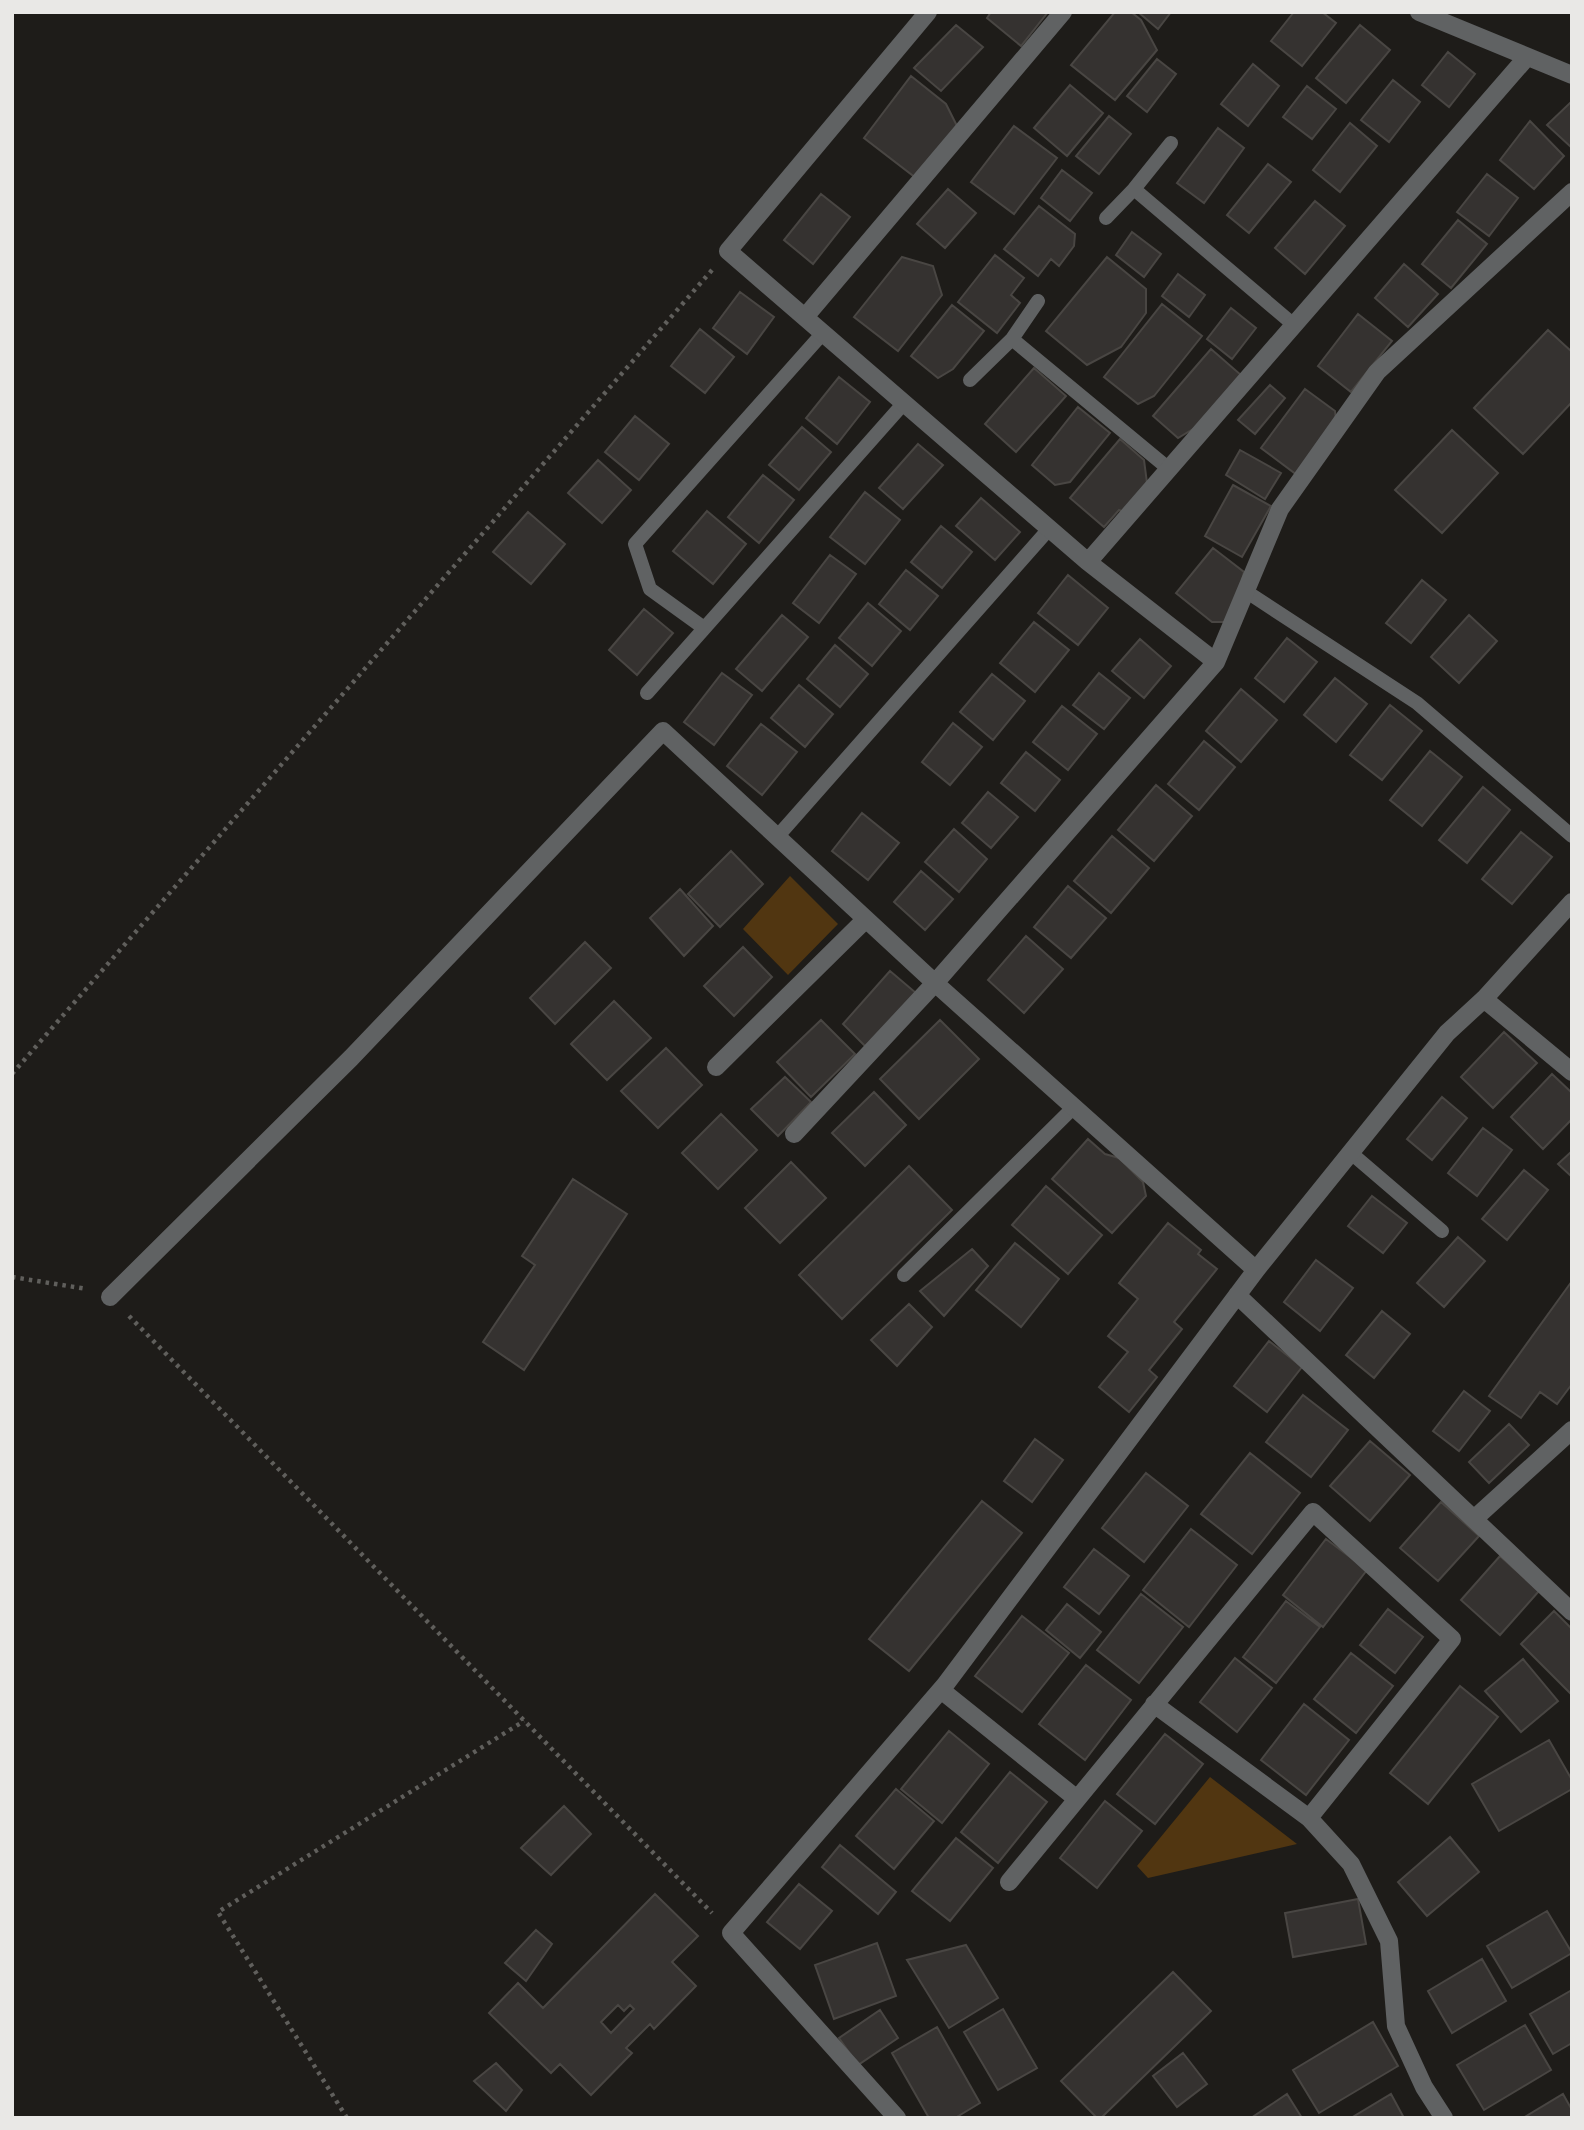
<svg xmlns="http://www.w3.org/2000/svg" width="1584" height="2130" viewBox="0 0 1584 2130" font-family="'Noto Sans',sans-serif">
<rect width="100%" height="100%" fill="#1e1c19"/>
<path fill="#513611" d="M790,876L838,924L788,975L743,929Z
M1210,1777L1297,1844L1148,1878L1137,1866Z"/>
<path fill="#353230" stroke="#494643" stroke-width="2" fill-rule="evenodd" d="M991,12H1048L1021,46L987,18Z
M1115,12H1131L1141,20L1157,50L1115,100L1071,65Z
M1138,12H1171L1158,29Z
M1294,12H1322L1336,23L1302,66L1271,41Z
M956,25L983,47L941,91L914,68Z
M1360,25L1390,50L1346,103L1316,78Z
M1448,52L1475,74L1449,107L1422,85Z
M1157,59L1176,74L1147,112L1127,96Z
M1253,64L1279,86L1248,126L1221,104Z
M911,76L946,104L957,126L916,178L864,138Z
M1393,80L1420,102L1389,142L1361,120Z
M1070,85L1103,113L1067,156L1034,128Z
M1307,86L1336,109L1312,139L1283,117Z
M1572,101V148L1547,125Z
M1109,116L1131,134L1099,174L1076,156Z
M1530,121L1564,156L1534,189L1500,160Z
M1350,123L1377,146L1340,192L1313,170Z
M1014,126L1057,158L1014,214L971,182Z
M1218,128L1244,148L1204,203L1177,183Z
M1268,164L1291,182L1249,233L1227,215Z
M1062,170L1092,193L1070,221L1041,198Z
M1487,174L1518,198L1489,236L1457,212Z
M948,189L976,213L945,248L917,224Z
M821,194L850,217L813,264L784,240Z
M1315,201L1345,226L1305,274L1275,248Z
M1039,206L1075,234L1074,246L1059,266L1051,259L1038,276L1004,249Z
M1458,220L1487,244L1451,288L1422,264Z
M1132,232L1161,254L1144,277L1116,255Z
M995,255L1024,278L1011,295L1020,303L997,333L958,302Z
M902,257L933,266L942,295L898,351L854,317Z
M1107,257L1146,289V313L1121,347L1087,365L1046,331Z
M1404,264L1438,294L1408,327L1375,298Z
M1178,274L1205,295L1189,317L1162,296Z
M740,292L774,317L747,354L713,328Z
M1162,304L1202,336L1154,396L1138,404L1104,377Z
M952,305L984,331L953,369L938,378L911,356Z
M1231,308L1256,328L1232,359L1207,339Z
M1358,314L1392,341L1351,392L1318,366Z
M700,329L734,357L705,393L671,366Z
M1548,330L1572,352V402L1523,454L1474,408Z
M1211,349L1241,375L1198,426L1178,438L1153,416Z
M1034,368L1066,396L1016,452L985,424Z
M839,377L870,402L837,444L806,418Z
M1270,385L1285,398L1255,434L1238,420Z
M1305,389L1335,411L1336,421L1297,475L1261,448Z
M1078,407L1110,433L1070,482L1055,485L1032,465Z
M635,416L669,444L639,480L605,452Z
M802,427L831,452L799,490L769,465Z
M1452,430L1498,473L1442,533L1395,490Z
M1120,439L1144,460L1147,483L1124,512L1119,510L1104,527L1070,498Z
M918,444L943,465L903,509L879,488Z
M1240,450L1281,473L1265,499L1226,475Z
M598,460L631,490L602,523L568,493Z
M763,475L794,500L759,543L728,517Z
M1233,485L1271,506L1242,557L1205,536Z
M865,492L900,520L865,564L830,537Z
M981,498L1020,532L995,560L956,526Z
M707,511L746,544L713,584L673,551Z
M528,512L565,544L531,584L493,552Z
M941,526L972,552L942,588L911,562Z
M1213,548L1244,572L1235,609L1225,622H1212L1176,593Z
M830,555L856,574L819,623L793,603Z
M906,570L938,596L910,630L879,604Z
M1068,575L1108,608L1078,645L1038,613Z
M1422,580L1446,600L1411,643L1386,623Z
M868,603L901,631L872,666L839,638Z
M644,609L673,633L637,675L609,650Z
M782,615L808,637L762,691L736,669Z
M1469,615L1497,641L1459,683L1431,657Z
M1034,622L1069,650L1035,692L1000,663Z
M1287,638L1317,662L1284,702L1255,678Z
M1140,639L1171,666L1144,698L1112,671Z
M835,645L868,674L840,707L807,679Z
M722,673L752,695L714,745L684,722Z
M1099,673L1130,698L1104,729L1073,705Z
M992,674L1025,701L993,740L960,712Z
M1335,678L1367,704L1336,742L1304,715Z
M799,685L833,714L805,747L771,718Z
M1241,689L1277,720L1241,762L1206,731Z
M1390,705L1422,731L1382,780L1350,755Z
M1062,706L1097,734L1068,770L1033,742Z
M953,723L982,747L950,785L922,762Z
M761,724L797,752L762,795L727,766Z
M1204,741L1235,767L1199,810L1168,784Z
M1430,751L1462,777L1422,826L1390,800Z
M1026,752L1060,780L1035,811L1001,783Z
M1156,785L1192,816L1154,861L1118,830Z
M1483,787L1510,810L1467,863L1439,840Z
M988,792L1018,817L991,848L962,823Z
M862,813L899,843L868,880L832,851Z
M954,829L987,859L959,892L925,862Z
M1521,832L1552,857L1512,904L1482,879Z
M1112,836L1149,868L1111,913L1074,881Z
M731,851L763,884L720,927L688,894Z
M921,871L953,899L925,930L894,902Z
M1068,886L1106,918L1071,958L1034,927Z
M680,889L713,926L684,956L650,918Z
M1026,936L1063,969L1024,1013L988,980Z
M585,942L611,968L555,1024L530,998Z
M743,947L772,977L734,1016L704,986Z
M890,971L916,993L867,1048L843,1024Z
M614,1001L651,1038L607,1080L571,1044Z
M821,1020L855,1054L811,1097L777,1062Z
M940,1020L979,1059L919,1119L880,1079Z
M1504,1032L1537,1063L1493,1108L1461,1077Z
M666,1048L702,1085L658,1128L621,1091Z
M1552,1074L1572,1093V1119L1543,1149L1511,1117Z
M785,1077L811,1102L778,1136L751,1109Z
M874,1092L906,1125L865,1166L832,1133Z
M1442,1097L1467,1118L1432,1160L1407,1139Z
M721,1114L757,1150L718,1189L682,1153Z
M1483,1128L1512,1150L1477,1196L1448,1173Z
M1088,1139L1105,1154L1119,1158L1143,1182L1146,1196L1112,1233L1052,1179Z
M1572,1151V1177L1558,1164Z
M791,1162L826,1198L780,1243L745,1208Z
M909,1166L952,1210L842,1319L799,1275Z
M1524,1170L1548,1190L1507,1240L1482,1219Z
M573,1179L627,1214L524,1370L483,1342L535,1265L522,1256Z
M1046,1186L1102,1235L1068,1274L1012,1225Z
M1372,1196L1407,1223L1383,1253L1348,1226Z
M1168,1223L1201,1250L1198,1254L1217,1269L1174,1322L1182,1329L1149,1370L1157,1377L1129,1412L1099,1387L1128,1352L1108,1336L1138,1299L1119,1283Z
M1458,1237L1485,1261L1444,1307L1417,1283Z
M1015,1243L1059,1279L1021,1327L976,1290Z
M972,1249L988,1266L944,1316L920,1291Z
M1316,1260L1353,1288L1320,1331L1284,1302Z
M1572,1281V1384L1557,1404L1540,1392L1521,1418L1489,1396Z
M909,1304L932,1327L897,1366L871,1340Z
M1382,1311L1410,1334L1374,1378L1346,1355Z
M1269,1341L1302,1367L1267,1412L1234,1386Z
M1464,1391L1490,1411L1459,1451L1433,1431Z
M1303,1395L1348,1430L1311,1477L1266,1442Z
M1509,1424L1529,1445L1489,1483L1469,1462Z
M1035,1439L1063,1460L1032,1502L1004,1481Z
M1370,1441L1410,1475L1370,1521L1330,1486Z
M1250,1453L1300,1493L1252,1554L1201,1514Z
M1146,1473L1188,1506L1144,1562L1102,1528Z
M982,1501L1022,1533L909,1671L869,1639Z
M1441,1502L1479,1536L1438,1581L1400,1548Z
M1191,1529L1237,1565L1189,1627L1143,1590Z
M1326,1539L1367,1570L1323,1627L1283,1595Z
M1094,1549L1129,1576L1099,1614L1064,1587Z
M1500,1556L1539,1591L1500,1635L1461,1600Z
M1141,1594L1183,1627L1139,1683L1097,1650Z
M1286,1601L1320,1627L1276,1683L1243,1657Z
M1067,1604L1101,1632L1080,1658L1046,1630Z
M1388,1609L1423,1637L1395,1673L1360,1645Z
M1554,1611L1572,1629L1571,1694L1521,1644Z
M1022,1616L1069,1653L1022,1712L975,1676Z
M1351,1653L1393,1686L1356,1733L1314,1699Z
M1235,1658L1272,1688L1237,1732L1200,1702Z
M1523,1659L1558,1701L1521,1732L1485,1691Z
M1086,1665L1131,1700L1085,1760L1039,1724Z
M1460,1686L1498,1717L1428,1804L1390,1773Z
M1304,1704L1349,1740L1306,1795L1261,1760Z
M949,1731L989,1764L942,1823L901,1789Z
M1165,1734L1203,1764L1155,1824L1117,1794Z
M1549,1740L1572,1780V1789L1499,1831L1472,1784Z
M1010,1772L1047,1802L998,1863L961,1832Z
M896,1789L934,1821L894,1869L856,1836Z
M1105,1801L1142,1831L1097,1888L1060,1858Z
M564,1806L591,1834L551,1875L521,1848Z
M1450,1837L1479,1872L1427,1916L1398,1882Z
M956,1838L993,1868L950,1921L912,1891Z
M840,1845L896,1892L878,1914L822,1867Z
M799,1884L832,1911L800,1949L767,1922Z
M655,1894L698,1936L672,1962L696,1986L654,2029L650,2024L626,2048L632,2053L591,2095L560,2064L551,2073L489,2013L518,1983L543,2008ZM618,2005L624,2011L630,2005L634,2009L611,2033L601,2022Z
M1358,1899L1366,1944L1293,1957L1285,1913Z
M1547,1911L1572,1953L1512,1988L1487,1946Z
M536,1930L552,1944L526,1981L505,1963Z
M877,1943L896,1996L834,2019L815,1965Z
M966,1945L998,1998L949,2028L907,1960Z
M1482,1959L1506,2001L1452,2033L1428,1991Z
M1173,1972L1211,2011L1101,2118H1097L1061,2081Z
M1572,1990V2043L1553,2054L1530,2014Z
M1003,2009L1037,2068L998,2090L964,2032Z
M880,2010L898,2038L858,2065L839,2038Z
M1373,2022L1398,2066L1319,2113L1293,2070Z
M1525,2025L1551,2070L1484,2110L1457,2065Z
M937,2027L980,2103L955,2118H929L892,2053Z
M1183,2053L1207,2084L1177,2107L1153,2076Z
M496,2063L522,2090L506,2111L474,2081Z
M1287,2094L1302,2118H1251Z
M1391,2094L1404,2118H1351Z
M1563,2094L1572,2110V2118H1523Z"/>
<g fill="none" stroke-linecap="round" stroke-linejoin="round">
<path stroke="#605f5c" stroke-width="4.5" stroke-dasharray="3.5 5" stroke-linecap="butt" d="M12,1074L712,270
M12,1277L87,1289
M129,1316L712,1913
M347,2118L218,1912L524,1721"/>
<path stroke="#606263" stroke-width="14" d="M1134,189L1294,325
M1106,218L1134,189L1171,143
M1012,339L1169,469
M970,380L1012,339L1038,301
M1247,592L1417,703L1572,836
M704,628L650,589L635,544L823,333
M647,693L904,403
M777,837L1049,529
M1351,1153L1442,1231
M904,1275L1074,1107"/>
<path stroke="#606263" stroke-width="18" d="M928,12L728,251L1088,562
M1419,12L1572,75
M805,317L1063,12
M1216,662L1088,562L1527,57
M1484,999L1572,1072
M716,1067L866,919
M794,1134L935,983L1216,662L1280,509L1377,372L1572,192
M1237,1295L1572,1612
M110,1297L351,1058L663,731L935,983L1256,1270
M1474,1519L1572,1430
M941,1690L1077,1799
M1154,1704L1309,1818L1351,1864L1389,1941L1396,2026L1424,2087L1444,2118
M1009,1882L1313,1512L1452,1639L1309,1818
M897,2118L731,1933L945,1685L1256,1270L1447,1033L1484,999L1572,902"/>
</g>
<rect width="1584" height="2130" fill="none" stroke="#e9e8e6" stroke-width="28"/>
</svg>
